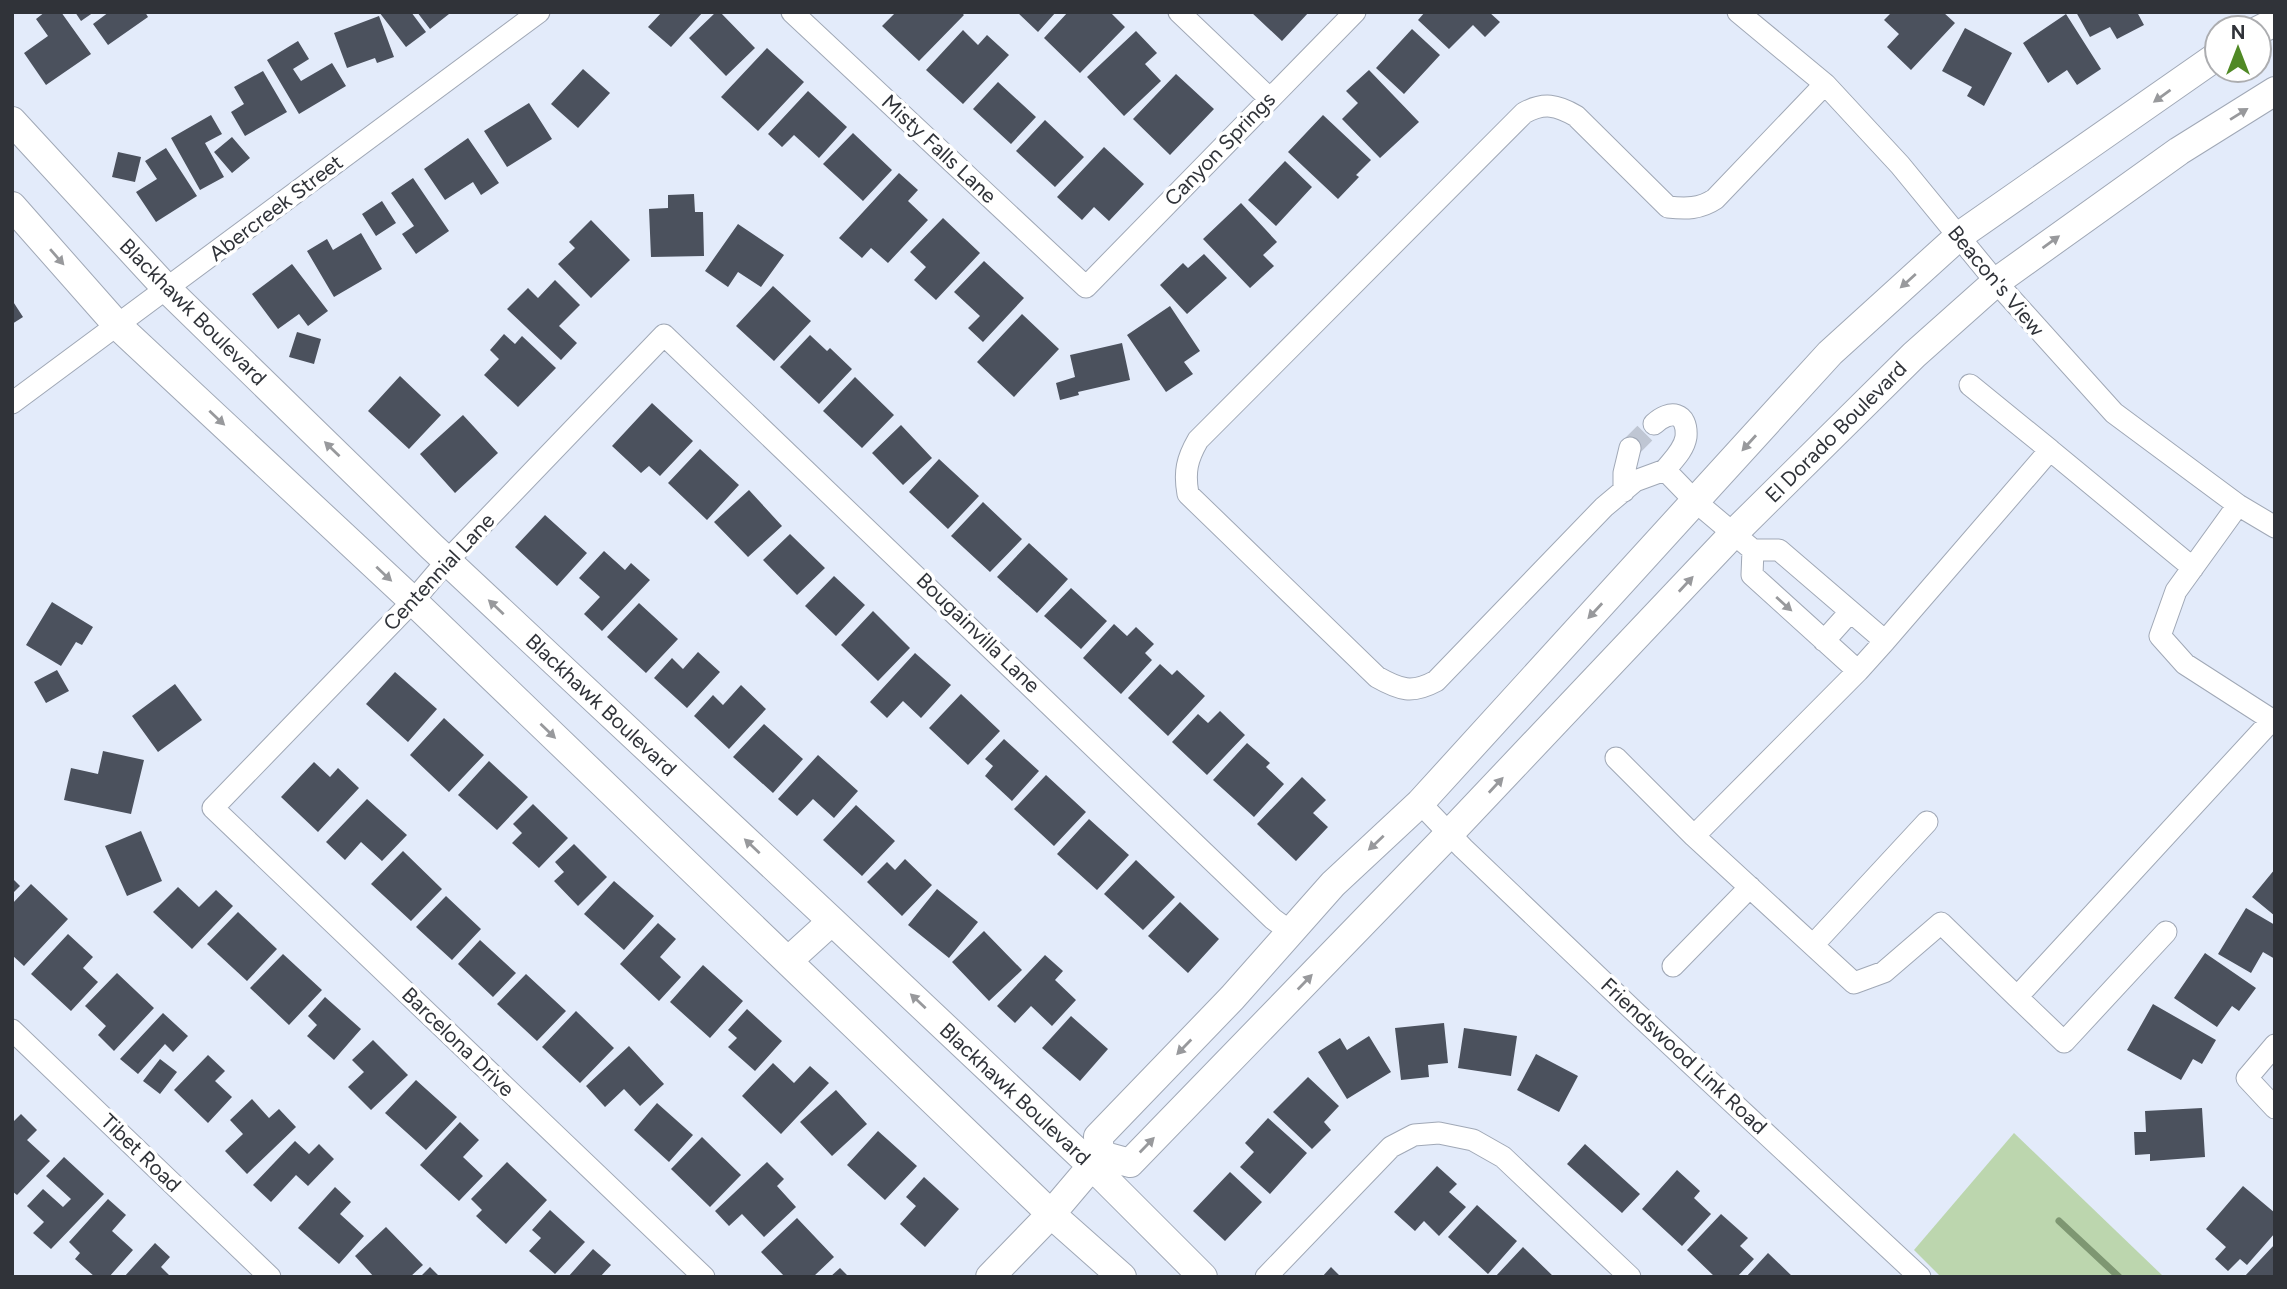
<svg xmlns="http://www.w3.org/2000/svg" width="2287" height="1289" viewBox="0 0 2287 1289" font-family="Figtree,sans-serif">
<rect width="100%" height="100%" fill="#e3ebfa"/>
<path fill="#bcd6ae" d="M2014,1133L2164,1277H1941L1914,1250Z"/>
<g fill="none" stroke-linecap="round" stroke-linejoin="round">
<path stroke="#7e9772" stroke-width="7" d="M2059,1221L2119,1277"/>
</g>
<path fill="#4b515d" d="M45,12H61L91,54L46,85L24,53L48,36L36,19Z
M75,12H94L81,21Z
M109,12H145L148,17L108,45L93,24Z
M379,12H411L426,32L406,47Z
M417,12H448L449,14L430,29Z
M662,12H703L671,47L648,27Z
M716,12H720L755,48L726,76L689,38Z
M896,12H961L964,15L919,61L882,26Z
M1017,12H1056L1038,32Z
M1068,12H1110L1125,27L1080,73L1044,38Z
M1251,12H1309L1282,41Z
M1425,12H1489L1500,22L1485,37L1473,25L1449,49L1418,20Z
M1892,12H1943L1955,23L1911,70L1887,47L1899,34L1884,20Z
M2076,12H2137L2144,25L2117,39L2110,27L2090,37Z
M2066,14L2101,69L2077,85L2067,70L2048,83L2023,43Z
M379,16L394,57L377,63L375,58L347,68L334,33Z
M1965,28L2012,53L1984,106L1967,96L1972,87L1942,71Z
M1412,29L1440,55L1404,94L1376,68Z
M963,30L978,45L987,35L1009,55L963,104L926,70Z
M1136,31L1157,53L1145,64L1161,81L1124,116L1087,77Z
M298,41L309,59L293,69L301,81L332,63L346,86L299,114L267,60Z
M767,48L804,82L758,131L721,97Z
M583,69L610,93L578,128L551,104Z
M1369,70L1419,122L1380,158L1342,119L1358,103L1346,91Z
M263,71L287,112L245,136L231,112L244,104L234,87Z
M1176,74L1214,109L1170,155L1133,119Z
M998,82L1036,117L1011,144L973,109Z
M808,91L847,127L819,158L794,135L782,147L768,134Z
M529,103L552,139L507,167L484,131Z
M211,115L222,134L205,143L224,177L200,190L171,138Z
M1323,115L1371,160L1356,175L1359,177L1338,199L1288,152Z
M1045,120L1084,157L1055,187L1016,151Z
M853,133L892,170L863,201L823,164Z
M232,137L250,158L232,173L214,152Z
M468,138L499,183L481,195L473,182L445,200L424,169Z
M1104,147L1144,184L1109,221L1094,207L1082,220L1057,197Z
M166,148L197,196L156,222L136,192L157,179L145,161Z
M118,152L141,157L135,182L112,177Z
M1285,161L1312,187L1276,226L1248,200Z
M899,173L918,190L908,201L928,220L888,263L871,248L862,258L839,238Z
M413,178L449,231L416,254L402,234L414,226L391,193Z
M694,194L695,212H703L704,256L651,257L649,209L668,208V195Z
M382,201L396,223L376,236L362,214Z
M1241,203L1277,242L1263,255L1274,266L1250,288L1203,239Z
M943,218L980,253L936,300L914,280L926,267L910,252Z
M591,220L630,260L591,298L558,264L575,248L569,242Z
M738,224L784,255L761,287L738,272L728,287L705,271Z
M361,233L382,269L334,297L307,251L327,239L333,250Z
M1204,254L1227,278L1187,314L1160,285L1183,263L1188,268Z
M984,261L1024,298L983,342L968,328L980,316L954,292Z
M292,264L328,311L308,326L299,314L278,329L252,294Z
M555,280L580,305L559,326L577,343L561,360L507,309L528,288L538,298Z
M773,286L811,321L774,361L736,326Z
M12,300L23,317L12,324Z
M1170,306L1200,351L1184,362L1193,374L1166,392L1127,335Z
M1022,314L1059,349L1014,397L977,362Z
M297,332L321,339L314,364L289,357Z
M504,334L515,344L522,336L556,368L518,407L484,375L499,359L490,350Z
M810,335L827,351L830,348L852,369L819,404L780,367Z
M1122,343L1130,380L1078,392L1079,395L1060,400L1056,383L1075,377L1070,355Z
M400,376L441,415L409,449L368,411Z
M855,377L894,415L862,448L823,411Z
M652,403L693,441L660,476L649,466L641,473L612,446Z
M463,415L498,453L455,493L420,454Z
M901,425L932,458L903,485L872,453Z
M700,449L739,485L707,520L668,483Z
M939,459L979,496L948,529L909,492Z
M749,490L782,526L748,557L714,522Z
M983,502L1022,539L990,572L951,536Z
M545,515L587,553L557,586L515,547Z
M790,534L825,568L797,595L763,560Z
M1029,543L1068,579L1037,613L997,577Z
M604,551L625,570L631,563L650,580L602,631L584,614L600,597L579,578Z
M834,576L865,605L836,636L805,606Z
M1071,588L1107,621L1081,649L1044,616Z
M52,602L93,627L82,645L76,642L61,666L26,645Z
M639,603L678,639L646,673L607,637Z
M873,611L910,648L878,681L841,645Z
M1114,624L1127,636L1136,627L1154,644L1145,653L1152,660L1121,694L1083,658Z
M698,652L720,672L687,708L654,678L672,658L683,669Z
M915,653L951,685L921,718L903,701L887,718L870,702Z
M1160,664L1172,675L1177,670L1205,696L1168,736L1128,698Z
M57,670L69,691L46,703L34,682Z
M395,672L437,709L408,742L366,704Z
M175,684L202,720L158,752L132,716Z
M741,685L766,709L729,749L694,716L713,695L723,705Z
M961,694L1000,731L968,765L929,728Z
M1220,711L1245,735L1207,775L1172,742L1198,714L1208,723Z
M444,718L484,755L449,792L410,755Z
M764,724L803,759L773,793L733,757Z
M1004,739L1039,771L1012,801L985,776L993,766L985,759Z
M1247,743L1270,763L1266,767L1284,784L1254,817L1213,780Z
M103,751L144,760L131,814L64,800L71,768L98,774Z
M818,755L858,791L834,818L813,799L797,816L778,799Z
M489,761L528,797L497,830L458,795Z
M314,762L330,777L338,768L359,788L318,832L281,797Z
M1046,775L1086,812L1054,846L1014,809Z
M1302,777L1326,800L1313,813L1328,827L1296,861L1257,824Z
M367,799L407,835L382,861L361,842L345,860L326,842Z
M533,804L568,838L539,868L512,843L522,833L513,824Z
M856,805L895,841L862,876L823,840Z
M1089,819L1129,855L1097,890L1057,854Z
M141,831L162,881L127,896L105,846Z
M574,844L607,877L578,906L554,881L564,872L555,862Z
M403,851L442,889L411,921L371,884Z
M905,859L932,885L902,916L867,882L887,862L895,870Z
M1136,860L1175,897L1143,930L1104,894Z
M2275,869V916L2252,897Z
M12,878L20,886L12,894Z
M614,881L654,916L624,950L584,914Z
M31,884L68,919L24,966L12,955V904Z
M178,887L199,907L216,890L233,906L192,949L153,912Z
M937,889L978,922L949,958L908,925Z
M446,896L481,929L452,960L416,927Z
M1180,902L1219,939L1188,973L1148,936Z
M2246,908L2275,925V959L2263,952L2251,973L2218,954Z
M238,912L277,949L247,981L207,944Z
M658,923L676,939L660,957L681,977L659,1001L620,964Z
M984,931L1022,970L989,1001L952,962Z
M68,934L93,957L83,968L98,982L71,1011L31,974Z
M480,940L516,973L493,997L458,964Z
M2205,953L2256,988L2239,1011L2232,1006L2217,1027L2174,998Z
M283,954L322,990L289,1025L250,988Z
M1045,955L1063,971L1055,980L1076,1000L1052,1026L1031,1006L1015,1023L997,1006Z
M703,965L743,1001L710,1038L670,1002Z
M117,973L154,1008L114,1051L98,1035L106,1026L85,1006Z
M526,974L566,1011L537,1041L497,1004Z
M325,997L361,1029L334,1060L307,1036L317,1025L308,1016Z
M2153,1004L2216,1040L2202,1064L2193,1059L2181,1080L2127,1050Z
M747,1009L782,1041L755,1071L728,1047L737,1038L728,1030Z
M576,1011L614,1048L580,1083L542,1047Z
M163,1013L188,1036L173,1052L165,1044L138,1074L120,1059Z
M1071,1016L1108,1049L1080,1081L1042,1048Z
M1444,1023L1448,1063L1428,1065L1429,1077L1401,1080L1395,1028Z
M1464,1028L1517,1036L1511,1076L1458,1068Z
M1369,1036L1391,1072L1347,1099L1318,1052L1340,1038L1347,1050Z
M373,1040L408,1075L371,1110L348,1087L364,1072L352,1060Z
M629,1046L664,1084L640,1106L624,1089L605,1107L586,1086Z
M1536,1054L1578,1076L1559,1112L1517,1090Z
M208,1055L225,1071L215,1081L232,1097L208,1123L174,1090Z
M160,1059L177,1072L160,1094L143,1081Z
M773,1063L794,1083L810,1066L829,1083L781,1134L742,1096Z
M1308,1077L1339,1106L1324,1122L1331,1130L1312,1149L1273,1112Z
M416,1080L457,1117L426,1150L385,1113Z
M836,1090L867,1124L832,1156L800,1122Z
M252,1099L269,1118L279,1109L296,1127L247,1174L225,1151L243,1134L230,1120Z
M657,1103L693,1135L669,1162L634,1130Z
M2202,1108L2205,1157L2150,1161V1154L2135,1155L2134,1132H2146L2145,1111Z
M21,1114L37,1130L27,1140L50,1161L17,1195L12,1191V1123Z
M1268,1118L1307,1153L1270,1194L1240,1167L1254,1152L1245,1143Z
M460,1122L479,1140L463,1157L483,1176L459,1201L420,1165Z
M878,1131L917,1166L885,1200L847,1165Z
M702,1137L741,1175L710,1207L671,1169Z
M295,1141L309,1154L319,1144L334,1159L308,1186L296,1175L271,1202L253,1185Z
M1585,1144L1640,1194L1622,1213L1567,1164Z
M64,1157L104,1194L51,1249L33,1233L44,1222L27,1206L43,1189L63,1207L71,1199L46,1176Z
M507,1162L547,1200L506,1244L476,1216L482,1210L471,1199Z
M767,1162L784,1179L777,1186L796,1207L764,1237L742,1214L729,1226L715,1211Z
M1437,1166L1457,1184L1449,1192L1466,1207L1439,1236L1424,1221L1415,1231L1394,1212Z
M1677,1170L1700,1191L1694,1198L1711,1214L1682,1246L1642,1209Z
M1230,1172L1262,1202L1225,1241L1193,1211Z
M924,1177L959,1209L925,1247L900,1224L916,1206L906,1197Z
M2243,1186L2275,1213V1233L2247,1265L2240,1259L2228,1271L2215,1259L2226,1247L2206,1229Z
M335,1187L351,1202L340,1214L364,1236L339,1264L298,1228Z
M108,1199L126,1215L112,1231L133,1250L109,1277H95L75,1259L80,1253L69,1242Z
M1477,1205L1517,1241L1488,1274L1448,1237Z
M550,1210L585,1242L555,1274L529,1251L541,1238L532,1230Z
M1721,1214L1748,1238L1740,1246L1754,1259L1737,1277H1715L1687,1250Z
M797,1218L834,1257L813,1277H785L761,1252Z
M386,1227L423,1265L410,1277H374L355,1256Z
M155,1243L170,1257L161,1267L171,1277H124Z
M2275,1244V1277H2244Z
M1523,1247L1554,1277H1495Z
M593,1249L611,1265L600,1277H568Z
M1768,1253L1793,1277H1746Z
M430,1267L440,1277H420Z
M1331,1267L1341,1277H1322Z
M840,1268L849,1277H830Z"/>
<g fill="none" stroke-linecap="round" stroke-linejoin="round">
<path stroke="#bfc6d3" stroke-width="21" stroke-dasharray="21 10" stroke-linecap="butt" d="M1630,448L1654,424"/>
<defs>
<path id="minor" d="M792,12L1086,287L1355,12
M1179,12L1269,98
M1738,12L1825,84L1900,165L1996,282L2114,413L2238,505L2275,527
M1970,385L2050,450
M12,403L539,12
M1654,424C1670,409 1688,412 1686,437C1684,450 1673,460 1665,470
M1624,491V473L1630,448
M1753,550L1752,575L1858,671L1885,641L1779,550H1753L1696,502L1665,470L1635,481L1604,507L1436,681C1412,694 1400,690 1377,677L1188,494C1184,472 1187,459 1198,440L1524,113C1544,102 1557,105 1576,116L1668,207C1686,209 1700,209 1715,199L1825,84
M1824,641L1850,612
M1885,641L2050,450L2193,568
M1616,758L1694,836L1858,671
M1420,803L1463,848L1634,1011L1920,1277
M1694,836L1854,983L1884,972L1941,923L2017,997L2272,720L2185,664L2160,636L2176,591L2238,505
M1813,945L1927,822
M1673,966L1750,887
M2017,997L2064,1042L2166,932
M12,1030L270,1277
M2275,1045L2247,1078L2275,1108
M704,1277L213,808L413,601L447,561L664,335L1273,919L1291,932
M1266,1277L1391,1147L1414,1135L1439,1133L1473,1140L1503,1157L1630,1277"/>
<path id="major" d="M2259,30L2275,22
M12,121L167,289L431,546L832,921L1092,1166L1203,1277
M12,206L118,326L413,601L1051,1214L1122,1277
M788,961L832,921
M1092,1166L1101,1155L1098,1137L1232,998L1333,884L1420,803L1830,353L1959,236L2217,56
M990,1277L1051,1214L1101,1155L1130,1163L1449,834L1733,534L1914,355L1996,282L2179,151L2275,91"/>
</defs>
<use href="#minor" stroke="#a0a8b6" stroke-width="23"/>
<use href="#major" stroke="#a0a8b6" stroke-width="30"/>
<use href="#minor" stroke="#fff" stroke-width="21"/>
<use href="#major" stroke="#fff" stroke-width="28"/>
</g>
<defs><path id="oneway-solid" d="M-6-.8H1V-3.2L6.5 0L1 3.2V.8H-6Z" transform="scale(1.75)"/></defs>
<g fill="#98999c">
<use href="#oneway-solid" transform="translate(2162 96) rotate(144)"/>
<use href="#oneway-solid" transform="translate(2239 114) rotate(-32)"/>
<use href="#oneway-solid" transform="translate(2051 242) rotate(-36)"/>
<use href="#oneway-solid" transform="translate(57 257) rotate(49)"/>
<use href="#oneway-solid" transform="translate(1908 281) rotate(138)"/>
<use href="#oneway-solid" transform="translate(217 418) rotate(43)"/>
<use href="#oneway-solid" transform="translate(1749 443) rotate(132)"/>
<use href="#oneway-solid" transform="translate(332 449) rotate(-136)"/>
<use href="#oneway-solid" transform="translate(384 574) rotate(43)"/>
<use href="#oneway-solid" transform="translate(1686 584) rotate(-47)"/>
<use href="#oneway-solid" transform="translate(1784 604) rotate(42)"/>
<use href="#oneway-solid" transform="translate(496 607) rotate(-137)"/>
<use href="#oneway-solid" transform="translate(1595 611) rotate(133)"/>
<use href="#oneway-solid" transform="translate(548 731) rotate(44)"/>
<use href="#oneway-solid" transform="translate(1496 785) rotate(-47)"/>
<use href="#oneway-solid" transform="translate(1376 843) rotate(137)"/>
<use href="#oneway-solid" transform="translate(752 846) rotate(-137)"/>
<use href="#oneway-solid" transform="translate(1305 982) rotate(-46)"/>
<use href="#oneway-solid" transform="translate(918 1001) rotate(-137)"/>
<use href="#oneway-solid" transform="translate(1184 1047) rotate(134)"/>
<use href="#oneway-solid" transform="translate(1147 1145) rotate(-46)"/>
</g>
<g text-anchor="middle" stroke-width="7" stroke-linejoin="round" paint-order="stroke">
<g font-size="21" fill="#303339" stroke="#fff">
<text transform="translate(939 149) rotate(43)" y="7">Misty Falls Lane</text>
<text transform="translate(1220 149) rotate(-46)" y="7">Canyon Springs</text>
<text transform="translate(276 208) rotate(-37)" y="7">Abercreek Street</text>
<text transform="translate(1996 281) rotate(50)" y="7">Beacon's View</text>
<text transform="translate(193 312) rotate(45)" y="7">Blackhawk Boulevard</text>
<text transform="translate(1836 432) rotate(-45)" y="7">El Dorado Boulevard</text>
<text transform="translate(439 572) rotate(-47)" y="7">Centennial Lane</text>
<text transform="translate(978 633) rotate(44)" y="7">Bougainvilla Lane</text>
<text transform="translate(601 705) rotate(43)" y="7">Blackhawk Boulevard</text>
<text transform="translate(458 1042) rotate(44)" y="7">Barcelona Drive</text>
<text transform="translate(1684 1056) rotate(43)" y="7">Friendswood Link Road</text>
<text transform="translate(1015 1094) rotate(43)" y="7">Blackhawk Boulevard</text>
<text transform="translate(141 1153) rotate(44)" y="7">Tibet Road</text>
</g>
</g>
<rect width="2287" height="1289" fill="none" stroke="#303339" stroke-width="28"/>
<g transform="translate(2238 49)"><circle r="33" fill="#ffffff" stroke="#acadb0" stroke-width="2"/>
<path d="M0-5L12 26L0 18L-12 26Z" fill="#508925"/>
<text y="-10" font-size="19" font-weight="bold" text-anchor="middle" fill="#303339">N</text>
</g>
</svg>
